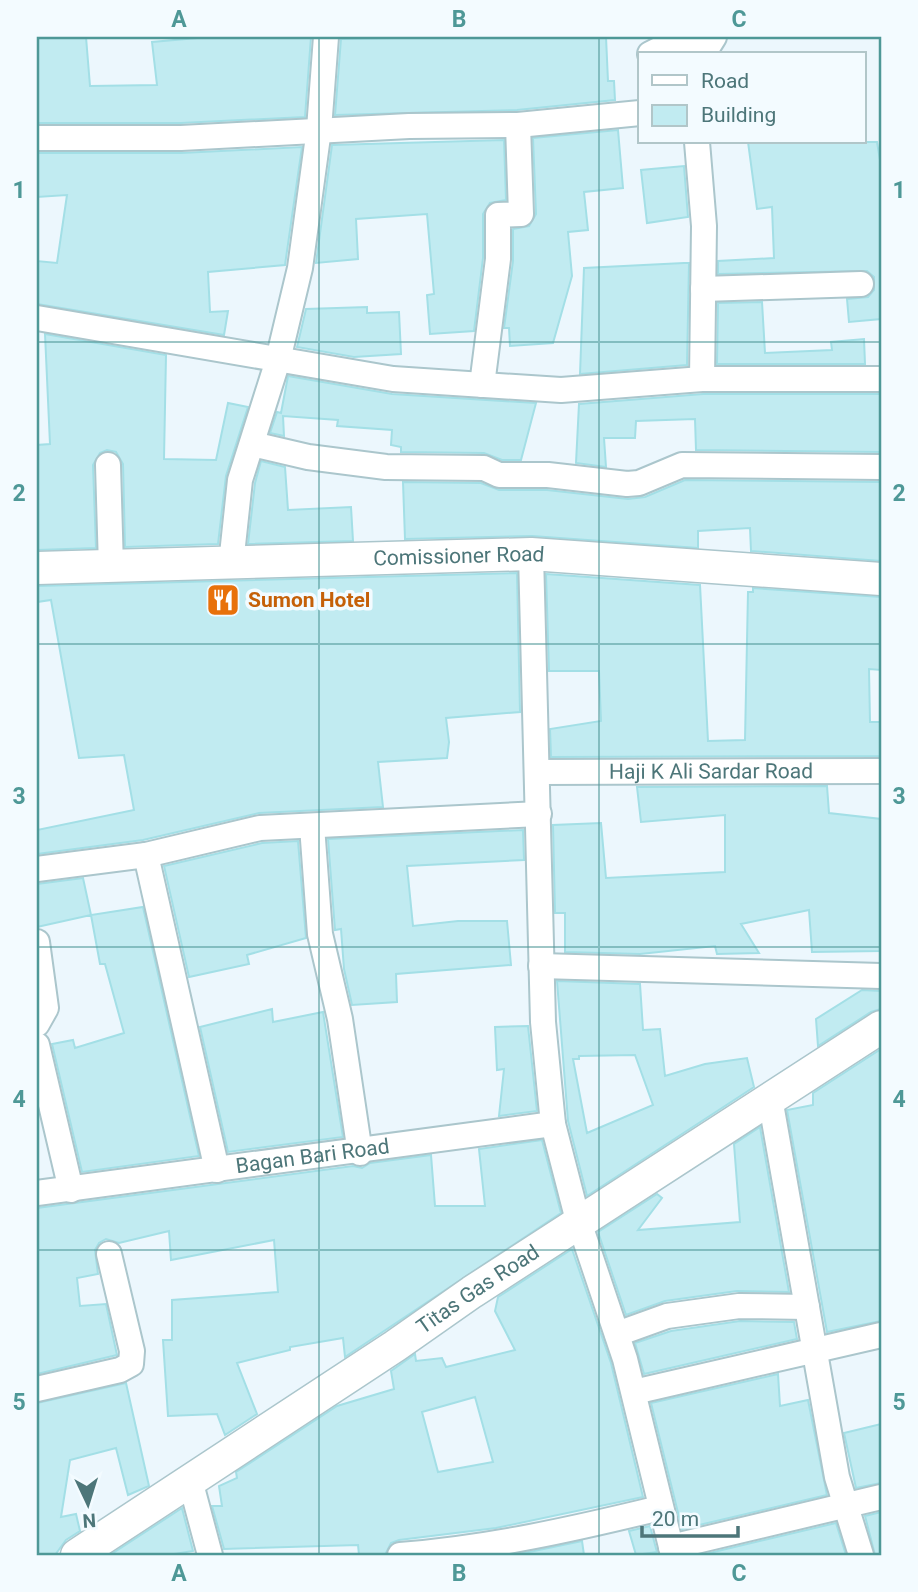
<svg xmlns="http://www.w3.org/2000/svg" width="918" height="1592" viewBox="0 0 918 1592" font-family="Roboto,sans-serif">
<rect width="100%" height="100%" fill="#ecf7fd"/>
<path fill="#c1ebf1" stroke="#a3dfe6" stroke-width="2" fill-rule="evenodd" d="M37,37H86L90,86L157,85L152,42L209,37H311L305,117L181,123H37Z
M447,37H606L608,81H614L615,100L517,110L335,115L341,39Z
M618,130L623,188L584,192L588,230L568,232L572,276L553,343L510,346L509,328H504L513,261V229L529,226L536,214L533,138Z
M504,140L506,200L490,203L483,214V258L474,331L430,334L427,295L434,294L427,214L356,219L358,259L316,263L332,145Z
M748,142H877L881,166V319L849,322L847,299L868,297L874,290V277L867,271L718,274V261L774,258L772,207L757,209Z
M302,147L285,265L208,272L210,312L228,311L224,335L37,304V261L57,263L67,195L37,197V153H181Z
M684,166L688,217L647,223L641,170Z
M684,263H689L687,365L580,374L584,268Z
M762,302L765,353L832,350L831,342L864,339L865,364H717L718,303Z
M367,307V313L399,312L401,354L354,357L297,347L306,309Z
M45,334L166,355L164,459L216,460L228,403L248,407L226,476L218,544L125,547L123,464L116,452L107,450L100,453L93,465L96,548L37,550V445L50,444Z
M288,376L392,394L536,403L521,460H502L484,453L401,452V447L391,445L392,430L337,426L338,420L283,416L284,436L270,433L277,412L281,413Z
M703,394H881V452L696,450L695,419L636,421L635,438H604L606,467L576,463L579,404Z
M261,461L285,467L288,510L351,507L353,541L248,544L255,483Z
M685,480L881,482V561L751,551L750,528L698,531V548L532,536L405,539L403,482L481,483L499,490H547L628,499L645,497Z
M517,573L520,712L446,718L449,742L447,758L378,762L383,807L259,813L143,840L37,854V830L134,810L124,755L79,758L51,600L37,602V586Z
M546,574L700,585L708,741L745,740L748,592H753V588L881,597V670L869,669L870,722H881V756L551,757L550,729L601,721L599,671H549Z
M827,786L829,813L881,819V951L812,952L809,910L741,924L759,953L717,954L715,946L640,954L565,952V913H555L553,825L601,823L606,878L725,872V815L641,822L637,787Z
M523,830L524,860L407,866L413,926L458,921H507L511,965L396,974L397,1002L352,1005L344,969L341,929L335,930L328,839Z
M298,841L306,938L247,955L249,964L189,977L164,866L262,843Z
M83,878L91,915L37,927V884Z
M143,907L199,1156L82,1172L52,1044L73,1040L75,1048L124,1033L105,964H100L91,915Z
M557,981L640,984L643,1030L660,1029L665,1076L705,1064L747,1058L754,1087L587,1196L568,1121ZM635,1055L653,1105L587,1133L573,1059H579V1056Z
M862,990L881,991V1009L871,1012L818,1046L816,1019Z
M272,1009L273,1022L323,1012L343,1137L228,1152L200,1027Z
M528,1026L537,1111L499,1116L504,1069L497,1070L495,1027Z
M881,1049V1321L827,1332L787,1110L813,1105V1093Z
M760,1127L789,1292L737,1291L665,1301L626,1315L598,1232L657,1194L662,1198L638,1230L740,1222L734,1144Z
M542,1140L561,1213L345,1357L343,1338L290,1347V1350L237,1363L257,1414L225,1435L217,1414L168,1416L163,1340H172V1300L278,1292L274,1240L171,1260L169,1231L119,1243L106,1239L99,1243L95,1250L98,1274L77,1278L80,1306L106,1304L117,1355L37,1374V1208L353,1166L362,1168L370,1163L431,1155L435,1206H485L479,1149Z
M572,1249L611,1363L643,1497L496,1528L399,1540L391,1543L385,1555H359L358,1545L224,1549L212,1506H222L219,1486L237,1478L236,1472L337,1406L394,1389L391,1371L415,1354L416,1361L442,1358L446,1367L515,1350L495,1311L498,1297ZM475,1397L493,1462L438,1472L422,1412Z
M740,1321L794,1322L797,1339L644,1374L635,1343L671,1331Z
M778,1374L780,1406L808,1400L827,1495L682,1529L651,1403Z
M126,1383L149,1486L128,1495L116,1448L70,1460L61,1517L76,1514L80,1531L66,1540L55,1555H37V1403Z
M881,1424V1483L856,1488L844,1433Z
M182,1508L193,1551L168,1555H110Z
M881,1512V1555H875L865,1516Z
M836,1523L846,1555H701Z
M650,1526L657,1552L636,1555L629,1531Z
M582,1541L584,1555H512L534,1551Z"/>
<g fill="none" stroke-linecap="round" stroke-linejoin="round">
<defs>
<g id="minor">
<path d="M650,54L664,47L709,45L714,37"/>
<path d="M37,138H181L409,126L518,125L640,113"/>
<path d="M697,142L704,226L702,379"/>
<path d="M703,289L861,284"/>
<path d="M37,318L393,379L561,390L702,379H881"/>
<path d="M482,385L498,259V215L521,214L518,125"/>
<path d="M252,444L308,457L386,467L484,468L499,475H548L627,484L639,483L682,465L881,467"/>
<path d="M108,465L111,567"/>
<path d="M531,554L543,1022L553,1124L576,1213L625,1359L673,1555"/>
<path d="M231,564L240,480L278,360L300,268L319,129L326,37"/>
<path id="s1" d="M539,772L881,771"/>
<path d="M312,826L320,934L340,1019L360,1153"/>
<path d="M146,855L217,1170"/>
<path d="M37,869L146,855L260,828L539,814"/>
<path d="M37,942L46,1008L37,1024"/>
<path d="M541,966L881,976"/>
<path d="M37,1045L71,1190"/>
<path d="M770,1098L837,1477L861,1555"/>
<path id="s2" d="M37,1193L553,1124"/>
<path d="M617,1334L667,1316L739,1306L807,1307"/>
<path d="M37,1389L120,1370L131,1364L132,1351L109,1254"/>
<path d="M634,1392L881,1335"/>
<path d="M190,1480L210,1555"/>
<path d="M671,1547L881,1497"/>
<path d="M400,1555C489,1548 574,1529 660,1508"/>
</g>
<g id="tertiary">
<path id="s3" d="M37,568L531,554L881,579"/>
<path id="s4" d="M77,1555L395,1346L472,1292L881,1027"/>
</g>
</defs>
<use href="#minor" stroke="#abc6cc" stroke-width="28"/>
<use href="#tertiary" stroke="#abc6cc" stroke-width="35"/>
<use href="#minor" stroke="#fff" stroke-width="24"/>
<use href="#tertiary" stroke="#fff" stroke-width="32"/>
</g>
<path fill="none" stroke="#4e9897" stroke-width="2" stroke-opacity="0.55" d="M319,37V1555M599,37V1555M37,342H881M37,644H881M37,947H881M37,1250H881"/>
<defs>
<symbol id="restaurant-square" viewBox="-11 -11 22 22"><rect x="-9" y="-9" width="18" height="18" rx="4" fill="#e8710a" stroke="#f3fbff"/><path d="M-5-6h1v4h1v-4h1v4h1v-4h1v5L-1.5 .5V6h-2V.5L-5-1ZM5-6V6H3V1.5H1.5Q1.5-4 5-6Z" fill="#fff"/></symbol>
</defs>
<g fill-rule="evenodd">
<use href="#restaurant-square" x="204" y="581" width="38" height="38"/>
</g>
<g text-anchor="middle" stroke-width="7" stroke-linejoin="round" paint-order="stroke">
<g font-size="21" fill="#4d7679" stroke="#f3fbff">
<text dy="7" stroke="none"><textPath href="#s3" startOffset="422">Comissioner Road</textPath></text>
<text dy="7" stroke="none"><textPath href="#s1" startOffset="172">Haji K Ali Sardar Road</textPath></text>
<text dy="7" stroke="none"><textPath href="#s2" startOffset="278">Bagan Bari Road</textPath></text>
<text dy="7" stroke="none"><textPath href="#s4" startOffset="481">Titas Gas Road</textPath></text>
</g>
<g font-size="21" font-weight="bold" fill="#c56008" stroke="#f3fbff" text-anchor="start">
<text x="248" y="607">Sumon Hotel</text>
</g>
</g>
<rect width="918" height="1592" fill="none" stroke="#f3fbff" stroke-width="77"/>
<rect x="638" y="52" width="228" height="91" fill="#f3fbff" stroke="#b1c6c9" stroke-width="2"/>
<rect x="652" y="75" width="35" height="10" fill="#ffffff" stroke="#b1c6c9" stroke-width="2"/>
<text x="701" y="88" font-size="21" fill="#4d7679">Road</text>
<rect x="652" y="105" width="35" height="21" fill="#c1ebf1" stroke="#b1c6c9" stroke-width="2"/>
<text x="701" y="122" font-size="21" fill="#4d7679">Building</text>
<g transform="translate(88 1504) rotate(176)" stroke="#f3fbff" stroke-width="5" paint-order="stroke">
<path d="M0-5L12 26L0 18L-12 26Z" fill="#4d7679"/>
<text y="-10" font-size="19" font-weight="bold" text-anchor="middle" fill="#4d7679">N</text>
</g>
<path d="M642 1526v10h96v-10" fill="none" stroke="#4d7679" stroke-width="3.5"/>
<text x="652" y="1526" font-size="21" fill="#4d7679" stroke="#f3fbff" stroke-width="5" paint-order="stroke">20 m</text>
<rect x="38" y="38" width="842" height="1516" fill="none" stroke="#4e9897" stroke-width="2.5"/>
<g font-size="23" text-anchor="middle" font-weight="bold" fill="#4e9897">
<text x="179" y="27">A</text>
<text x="459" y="27">B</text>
<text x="739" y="27">C</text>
<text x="19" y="198">1</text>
<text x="899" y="198">1</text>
<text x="19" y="501">2</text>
<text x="899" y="501">2</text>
<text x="19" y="804">3</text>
<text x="899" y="804">3</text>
<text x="19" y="1107">4</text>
<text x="899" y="1107">4</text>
<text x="19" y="1410">5</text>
<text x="899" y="1410">5</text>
<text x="179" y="1581">A</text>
<text x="459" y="1581">B</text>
<text x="739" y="1581">C</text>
</g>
</svg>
